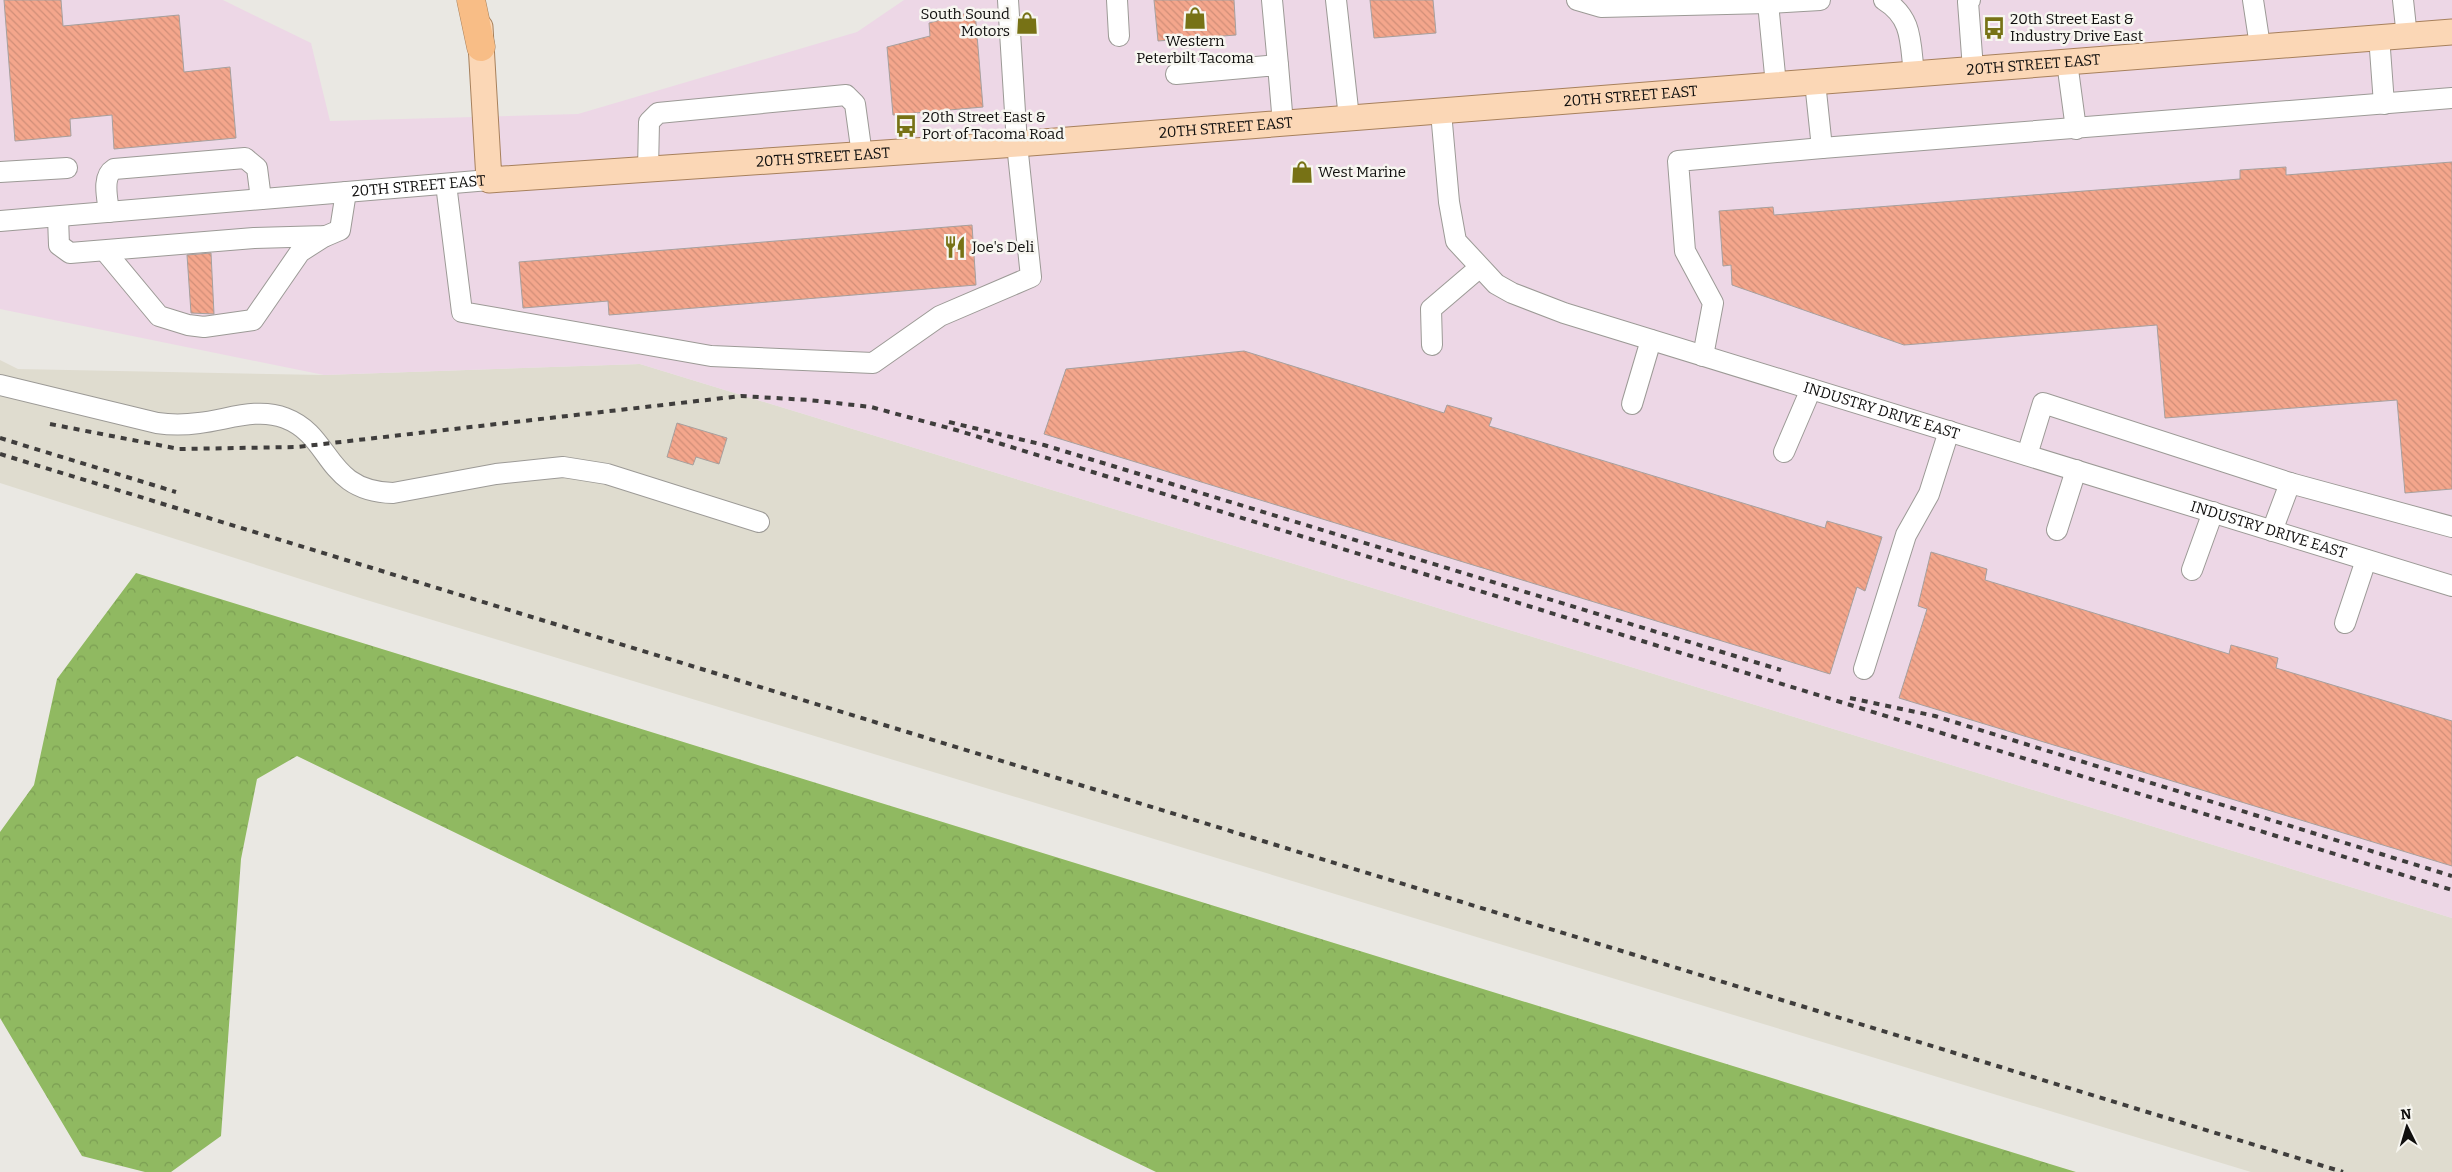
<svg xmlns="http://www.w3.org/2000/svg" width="2452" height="1172" viewBox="0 0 2452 1172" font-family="Bitter,serif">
<defs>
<pattern id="forest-crowns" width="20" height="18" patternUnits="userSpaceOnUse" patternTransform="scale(1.25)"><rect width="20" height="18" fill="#90b961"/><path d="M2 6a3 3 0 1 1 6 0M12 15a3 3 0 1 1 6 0" fill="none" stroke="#7b9e53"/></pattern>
<pattern id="building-back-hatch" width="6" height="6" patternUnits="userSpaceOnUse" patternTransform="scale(1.25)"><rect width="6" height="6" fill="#f4a68c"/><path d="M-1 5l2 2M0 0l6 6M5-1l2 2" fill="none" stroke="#d08e78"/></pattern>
</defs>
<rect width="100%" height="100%" fill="#eae8e3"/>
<path fill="#dfdccf" d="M0,360L18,369L324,375L640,364L2452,918V1172H2251L360,598L0,483Z"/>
<path fill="#edd7e6" d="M0,0H223L311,43L330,121L578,114L857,32L904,0H2452V918L640,364L324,375L0,309Z"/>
<path fill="url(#forest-crowns)" d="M136,573L2076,1172H1156L297,756L257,779L241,859L221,1136L171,1172H145L82,1156L0,1018V832L34,785L57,679Z"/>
<path fill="url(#building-back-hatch)" stroke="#a6a09e" d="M4,0H61L63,26L179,15L184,72L230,67L236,138L114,149L112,115L70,119L71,136L15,141Z
M1154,0H1234L1236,35L1158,41Z
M1370,0H1433L1436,33L1374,38Z
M975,11L983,107L893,115L887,47L930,36L929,23Z
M2452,162V489L2405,493L2397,400L2165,418L2157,325L1904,345L1732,285L1731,265L1723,266L1719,211L1773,207L1774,215L2240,179V170L2286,167V175Z
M972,225L976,285L609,315L608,301L523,308L519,262Z
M211,253L214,314L191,313L187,255Z
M1244,351L1444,413L1447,405L1492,418L1489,426L1825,528L1827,521L1882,537L1865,591L1857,587L1830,674L1044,434L1066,369Z
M677,423L727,438L719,464L696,457L693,465L667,457Z
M1931,552L1987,569L1985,580L2229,654L2231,645L2278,658L2276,668L2452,721V866L1899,698L1927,609L1918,606Z"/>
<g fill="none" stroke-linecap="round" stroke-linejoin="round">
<defs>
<g id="minor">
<path d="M1117,0L1119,36"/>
<path d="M1272,0L1278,65"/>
<path d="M1336,0L1349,118"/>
<path d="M1577,0L1601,7L1768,3L1776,85"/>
<path d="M1884,0C1913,18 1910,42 1914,74"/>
<path d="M1970,0L1968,2L1973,69"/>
<path d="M2253,0L2260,46"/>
<path d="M2403,0L2407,37"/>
<path d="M1768,3L1820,0"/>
<path d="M2379,36L2384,104"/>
<path d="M2067,62L2076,129"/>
<path d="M1176,74L1278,65L1283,124"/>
<path d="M1815,82L1822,148"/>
<path id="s1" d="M1441,112L1449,202L1456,241L1496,284L1512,293L1564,313L2452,586"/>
<path d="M648,170L649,122L658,113L846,95L855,104L862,155"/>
<path d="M0,172L67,168"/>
<path d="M446,184L462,312L711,356L873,363L940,316L1031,277L1017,144L1008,0"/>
<path d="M109,212C108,200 101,177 114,169L245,158L257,168L261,199"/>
<path d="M58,217L59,245L70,253L254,238L326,236L340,230L346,192"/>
<path id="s2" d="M0,221L489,180"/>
<path d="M105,251L159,316L188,325L204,327L253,320L300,252L325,236"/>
<path d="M1432,345L1431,309L1479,268"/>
<path d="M1703,356L1713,303L1685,251L1678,161L1822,148L2452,98"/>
<path d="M0,385L157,423C171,425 184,425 199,423C227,420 257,407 285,418C333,436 324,491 393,493L496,474L563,467L607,474L759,522"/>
<path d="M1632,404L1651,340"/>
<path d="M1784,452L1811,389"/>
<path d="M2027,455L2043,403L2290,483"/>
<path d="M2057,530L2076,470"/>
<path d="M2272,531L2290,483L2452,527"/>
<path d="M2192,570L2213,512"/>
<path d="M2345,623L2366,560"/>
<path d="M1864,669L1906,535L1929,494L1949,431"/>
</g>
<g id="major">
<path id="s3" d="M480,27L489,180L1017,144L2452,32"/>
</g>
<path id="highway" d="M471,0L481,47"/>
</defs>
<use href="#minor" stroke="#9c9a96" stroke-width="22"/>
<use href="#major" stroke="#a7805c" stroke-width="27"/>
<use href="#highway" stroke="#a7805c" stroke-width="29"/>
<use href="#minor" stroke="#fff" stroke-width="20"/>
<use href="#major" stroke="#fbd7b6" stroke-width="25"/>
<use href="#highway" stroke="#f8bd86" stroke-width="28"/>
<path stroke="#3f3d3c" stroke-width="4" stroke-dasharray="6 6" stroke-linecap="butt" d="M949,422L1044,445L1781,670
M50,424L179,449L297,447L741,396L809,400L871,407L956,430L2452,890
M0,438L176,492
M0,454L2343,1172
M1850,698L1935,716L2452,876"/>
</g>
<defs>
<symbol id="shop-bare" viewBox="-9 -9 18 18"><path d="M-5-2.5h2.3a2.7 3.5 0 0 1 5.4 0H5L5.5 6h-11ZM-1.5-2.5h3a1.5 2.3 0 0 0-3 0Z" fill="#777215" stroke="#f7f6f0" stroke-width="2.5" paint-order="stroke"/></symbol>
<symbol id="bus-bare" viewBox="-9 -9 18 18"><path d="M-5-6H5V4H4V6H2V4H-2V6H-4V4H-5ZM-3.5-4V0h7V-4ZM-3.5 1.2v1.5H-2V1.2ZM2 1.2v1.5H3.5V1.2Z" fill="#777215" stroke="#f7f6f0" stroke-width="2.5" paint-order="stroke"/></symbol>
<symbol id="restaurant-bare" viewBox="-9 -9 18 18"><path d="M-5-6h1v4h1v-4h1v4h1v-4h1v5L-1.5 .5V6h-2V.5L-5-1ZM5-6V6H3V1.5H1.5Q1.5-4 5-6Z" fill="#777215" stroke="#f7f6f0" stroke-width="2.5" paint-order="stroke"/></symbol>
</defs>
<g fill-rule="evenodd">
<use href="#shop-bare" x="1179" y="2" width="32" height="32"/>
<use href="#shop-bare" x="1011" y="7" width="32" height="32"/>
<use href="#bus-bare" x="1978" y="12" width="32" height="32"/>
<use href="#bus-bare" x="890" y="110" width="32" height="32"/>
<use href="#shop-bare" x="1286" y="156" width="32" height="32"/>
<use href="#restaurant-bare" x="939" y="231" width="32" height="32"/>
</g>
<g text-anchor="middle" stroke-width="5" stroke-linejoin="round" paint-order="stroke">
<g font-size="15" fill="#100f0e" stroke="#f7f6f0" text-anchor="start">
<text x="1010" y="19" text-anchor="end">South Sound<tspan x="1010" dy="17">Motors</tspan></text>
<text x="2010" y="24">20th Street East &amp;<tspan x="2010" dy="17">Industry Drive East</tspan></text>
<text x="1195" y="46" text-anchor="middle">Western<tspan x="1195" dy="17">Peterbilt Tacoma</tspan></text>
<text x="922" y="122">20th Street East &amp;<tspan x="922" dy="17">Port of Tacoma Road</tspan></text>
<text x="1318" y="177">West Marine</text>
<text x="972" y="252">Joe's Deli</text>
</g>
<g font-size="15" fill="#100f0e" stroke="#f7f6f0">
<text dy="5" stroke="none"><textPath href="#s3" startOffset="1702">20TH STREET EAST</textPath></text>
<text dy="5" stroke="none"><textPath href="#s3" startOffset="1298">20TH STREET EAST</textPath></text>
<text dy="5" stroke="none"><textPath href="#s3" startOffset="892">20TH STREET EAST</textPath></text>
<text dy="5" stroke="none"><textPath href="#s3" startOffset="488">20TH STREET EAST</textPath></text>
<text dy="5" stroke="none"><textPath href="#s2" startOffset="420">20TH STREET EAST</textPath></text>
<text dy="5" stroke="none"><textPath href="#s1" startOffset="595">INDUSTRY DRIVE EAST</textPath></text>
<text dy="5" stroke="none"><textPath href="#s1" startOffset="1000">INDUSTRY DRIVE EAST</textPath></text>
</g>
</g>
<g transform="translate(2407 1127) rotate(355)" stroke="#f7f6f0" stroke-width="4" paint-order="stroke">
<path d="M0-4L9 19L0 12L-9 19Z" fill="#100f0e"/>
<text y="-8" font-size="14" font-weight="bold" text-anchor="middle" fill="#100f0e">N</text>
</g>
</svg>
